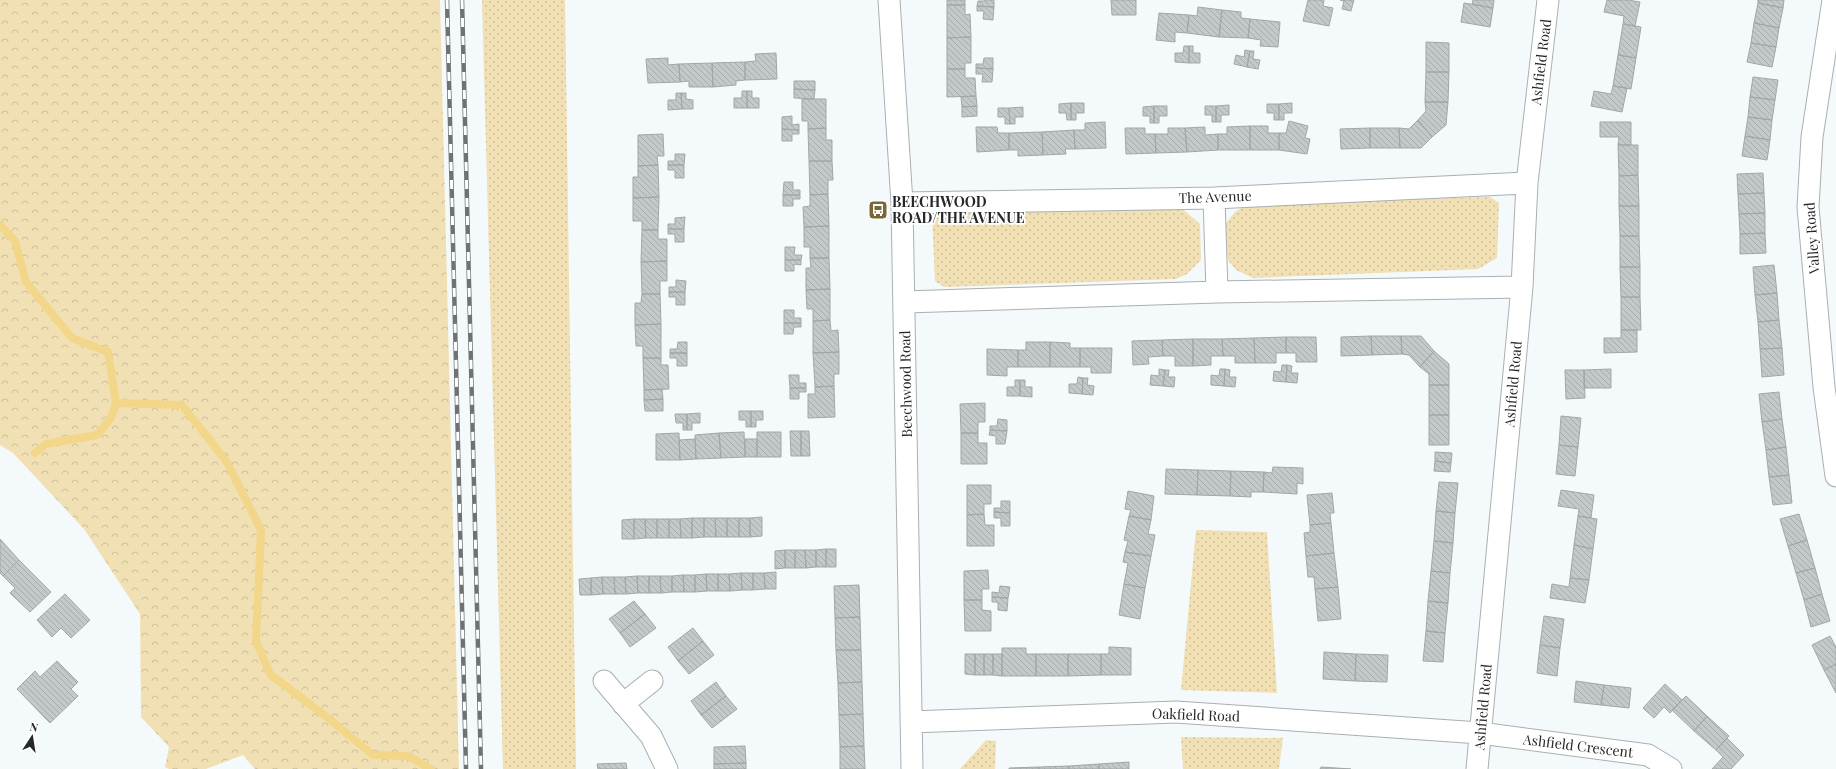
<svg xmlns="http://www.w3.org/2000/svg" width="1836" height="769" viewBox="0 0 1836 769" font-family="'Playfair Display',serif">
<defs>
<pattern id="grass-dots" width="8" height="8" patternUnits="userSpaceOnUse"><rect width="8" height="8" fill="#f1e0b3"/><path d="M2 2h.1M6 6h.1" fill="none" stroke="#cec09a" stroke-width="1.8" stroke-linecap="round"/></pattern>
<pattern id="forest-crowns" width="20" height="18" patternUnits="userSpaceOnUse"><rect width="20" height="18" fill="#f1e0b3"/><path d="M2 6a3 3 0 1 1 6 0M12 15a3 3 0 1 1 6 0" fill="none" stroke="#cec09a"/></pattern>
<pattern id="building-back-hatch" width="6" height="6" patternUnits="userSpaceOnUse"><rect width="6" height="6" fill="#c3c9cb"/><path d="M-1 5l2 2M0 0l6 6M5-1l2 2" fill="none" stroke="#a7adae"/></pattern>
</defs>
<rect width="100%" height="100%" fill="#f4fafc"/>
<path fill="url(#grass-dots)" d="M482,0H565L576,769H503Z
M1490,197L1499,203L1497,258L1478,269L1253,278L1236,270L1228,260L1225,224L1235,212L1248,204Z
M1179,206L1200,224L1201,260L1187,274L1176,279L944,287L935,281L932,215L941,210Z
M1196,530L1267,532L1277,693L1181,690Z
M1181,737L1283,738L1279,769H1183Z
M986,740L996,741L995,769H960Z"/>
<path fill="url(#forest-crowns)" d="M0,0H440L459,769H255L243,755L206,769H169L165,767L169,747L141,717L140,614L84,529L13,453L0,445Z"/>
<g fill="none" stroke-linecap="round" stroke-linejoin="round">
<path stroke="#f2d689" stroke-width="8" d="M0,225L15,241L26,282L72,338L108,352L116,403L182,405L227,462L261,530L256,641L270,674L328,718L373,755L408,756L431,769
M35,453L46,444L97,435L111,418L116,403"/>
</g>
<path fill="url(#building-back-hatch)" stroke="#a1a6a8" d="M947,0H965V5H947Z
M985,0H994V7L977,6L978,1H985Z
M1111,0H1136V15H1112Z
M1308,0H1324L1323,6L1333,8L1329,26L1303,21Z
M1340,0H1354L1351,11L1342,9L1344,1Z
M1473,0H1494L1493,8L1472,4Z
M1607,0H1628L1640,2L1635,26L1623,24L1624,16L1604,12Z
M1758,0H1784L1783,8L1758,3Z
M1464,3L1493,8L1490,27L1461,22Z
M1758,3L1783,8L1779,28L1754,23Z
M947,5H965V15L970,14L971,37L947,38Z
M977,6L994,7L993,20L983,19L984,11H977Z
M1198,7L1222,10L1219,37L1187,33L1189,15L1197,16Z
M1222,10L1241,12V18L1250,19L1248,38L1219,37Z
M1159,13L1189,15L1187,33L1175,32V42L1156,40Z
M1250,19L1280,22L1278,47L1260,46L1261,40L1248,38Z
M1754,23L1779,28L1776,47L1751,43Z
M1623,24L1641,27L1636,58L1618,55Z
M971,37V63H965V69H947V38Z
M1426,42L1449,43V72H1426Z
M1751,43L1776,47L1772,67L1747,62Z
M1184,46H1189V63L1175,62V53H1183Z
M1189,46H1193V53H1200V63H1189Z
M1245,50L1250,51L1247,67L1234,64L1236,55L1244,57Z
M1250,51H1254L1253,59L1260,60L1258,69L1247,67Z
M776,53L777,79L745,80V62L756,61L755,54Z
M1618,55L1636,58L1631,89L1613,86Z
M668,58V65L679,64L680,82L648,83L646,59Z
M984,58H993V69L976,68V64H983Z
M745,62V80L736,81V85L713,87L712,63Z
M712,63L713,87H689V81L680,82L679,64Z
M976,68L993,69L992,82H982L983,74H976Z
M947,69H965V78H975L976,96L947,97Z
M1426,72H1449L1448,102H1425Z
M1753,77L1778,80L1775,100L1750,97Z
M794,81H815V90L794,89Z
M1613,86L1627,88L1622,112L1591,106L1594,91L1611,94Z
M794,89L815,90L814,99L794,98Z
M742,91H747V108H734V98H742Z
M747,91H752V98H759V108H747Z
M676,93H681L682,109L668,110V100H676Z
M681,93H686V99L693,100V109H682Z
M976,96L977,106L962,107L961,97Z
M1750,97L1775,100L1772,120L1748,117Z
M802,99H826V128L808,129V121H802Z
M1425,102H1448L1446,125L1432,137L1418,120L1426,111Z
M1071,103H1084V113H1076V120H1071Z
M1071,103V120H1067L1066,113H1059V104Z
M1292,103V113H1284V120H1279V104Z
M1267,104H1279V120H1274V113H1267Z
M1229,105V115H1221V122H1216V106Z
M977,106V116L962,117V107Z
M1154,106V123H1150V116H1143V107Z
M1154,106H1167V116H1159V123H1154Z
M1205,106H1216V122H1212V115H1205Z
M1023,107V117H1015V124H1010L1009,108Z
M998,108H1009L1010,124H1005V117H998Z
M792,116V125L799,124V130L782,129V117Z
M1748,117L1772,120L1770,140L1745,136Z
M1418,120L1432,137L1421,148H1400L1399,128L1409,129Z
M1289,121L1308,126L1305,138L1310,139L1307,154L1279,150V133H1286Z
M1105,122L1106,148L1075,149L1074,130H1085V123Z
M1600,122H1631V145H1618L1619,137H1600Z
M1250,126H1268V133H1279V150H1250Z
M1250,126V150H1218V134H1227V127Z
M976,127H997L998,133H1009V150L977,152Z
M1205,127V135L1218,134V150L1187,152L1185,128Z
M826,128V140H832V161H809L808,129Z
M1125,128H1145V134H1155L1156,153L1126,154Z
M1168,128H1185L1187,152L1156,153L1155,134H1168Z
M1370,128V148L1341,149L1340,129Z
M1370,128H1399L1400,148H1370Z
M782,129L799,130V134H792V141H782Z
M1074,130L1075,149H1065L1066,154L1043,155L1042,132Z
M1042,132L1043,155L1018,156V150H1009V133Z
M663,134L664,156H657L658,165L638,166V135Z
M1745,136L1770,140L1767,160L1742,156Z
M1618,145H1638V175L1619,176Z
M675,154H685L684,165H668V161H675Z
M809,161H832L833,180H828V194L810,195Z
M658,165L659,197L633,198V177H638V166Z
M668,165H684V178H675V170H668Z
M1763,173L1764,193L1738,194L1737,174Z
M1638,175L1639,206H1619V176Z
M784,182H793V190H800V195H783Z
M1764,193L1765,213L1739,214L1738,194Z
M828,194L829,226L804,227L803,207L810,206V195Z
M783,195H800V199H793V206H783Z
M659,197L658,230H642V221H633V198Z
M1619,206H1639V236H1620Z
M1765,213V233L1740,234L1739,214Z
M685,217L684,229H668V224H675V218Z
M829,226V258H810V247H804V227Z
M668,229H684V242H675V234H668Z
M642,230H658V239H667V261L641,262Z
M1765,233L1766,253L1740,254V234Z
M1620,236H1639L1640,267H1620Z
M785,247H795L794,255H802L801,260H785Z
M810,258H829L830,289L806,290V268H811Z
M785,260H801V265L794,264V271H785Z
M667,261V281H660V294H642L641,262Z
M1774,265L1777,293L1755,295L1753,267Z
M1620,267H1640V297H1621Z
M676,280L686,281L685,292H669V287H676Z
M830,289V320L813,321V309H807L806,290Z
M669,292H685V305H676V297H669Z
M1777,293L1779,320L1758,322L1755,295Z
M642,294H660L661,324L635,325V303H641Z
M1621,297H1640L1641,330H1621Z
M784,310H794V318H801V323H784Z
M830,320L831,331L838,330L839,352L813,353V321Z
M1779,320L1782,348L1760,349L1758,322Z
M784,323H801V327H794L793,334H784Z
M661,324V358H643V346H636L635,325Z
M1621,330H1637V352L1604,353V338H1621Z
M1371,336H1401L1402,354L1372,355Z
M1371,336L1372,355L1341,356V337Z
M1401,336H1421L1434,351L1420,367L1409,355L1402,354Z
M1286,337V353H1276V363H1255L1254,338Z
M1286,337H1316L1317,362H1296V353H1286Z
M1254,338L1255,363H1235V356H1223L1222,339Z
M1193,339H1222L1223,356H1211V365L1193,366Z
M1193,339V366H1175V356H1163L1162,340Z
M1162,340L1163,356L1148,357L1149,364L1133,365L1132,341Z
M678,342H687V353H670V349H677Z
M1026,342H1050V367H1018V350H1026Z
M1050,342L1070,343V348H1080V367H1050Z
M1080,348H1112L1111,373H1091V367H1080Z
M1782,348L1784,375L1762,377L1760,349Z
M987,349L1018,350V367H1007V376L987,375Z
M1434,351L1449,364V385H1429V374L1420,367Z
M839,352V374H834V386L815,387L813,353Z
M670,353H687V366H677V358H670Z
M643,358H661V365H668L669,389L644,390Z
M1282,365H1287L1286,382L1273,381L1274,371L1281,372Z
M1287,365L1292,366L1291,373H1298L1297,383L1286,382Z
M1159,369L1165,370L1163,386L1150,385L1151,375L1159,376Z
M1220,369H1225L1224,386L1211,385V375L1219,376Z
M1225,369L1230,370L1229,377H1236L1235,387L1224,386Z
M1611,369V388H1584V370Z
M1165,370H1169L1168,377H1175L1174,387L1163,386Z
M1565,370H1584L1585,398L1566,399Z
M789,375H799V383H806V388H790Z
M1078,377L1083,378L1082,394L1069,393V384H1077Z
M1083,378H1088L1087,385L1094,386L1093,395L1082,394Z
M1015,380H1020V396H1007V387H1015Z
M1020,380H1025V387H1032V397L1020,396Z
M1429,385H1449V415H1429Z
M834,386L835,417L808,418V394H815V387Z
M790,388H806V392H799V399H790Z
M662,389L663,399L644,400V390Z
M1779,392L1782,419L1762,422L1759,394Z
M663,399V411H645L644,400Z
M985,403V422H978V433H961L960,404Z
M739,411H751V427H746V420H739Z
M751,411H763V420H756V427H751Z
M700,413V423H692V430H687V414Z
M675,414H687V430H683V423H676Z
M1429,415H1449V445H1429Z
M1561,416L1581,418L1578,447L1559,445Z
M998,419L1007,420V431L990,430V426H997Z
M1782,419L1786,447L1766,450L1762,422Z
M990,430L1007,431L1005,444H996V436L989,435Z
M790,431H801V456H791Z
M801,431H809L810,456H801Z
M744,432L745,457L721,458L719,433Z
M757,432H781V457H757Z
M679,433L680,460H656V434Z
M719,433L721,458L696,459L695,435Z
M961,433H978V443H987V464H961Z
M695,439L696,459L680,460L679,440Z
M745,439H757V457H745Z
M1559,445L1578,447L1575,476L1556,474Z
M1786,447L1789,475L1769,477L1766,450Z
M1435,452L1452,453L1451,463L1435,461Z
M1435,461L1451,463L1450,472L1434,471Z
M1273,467L1303,468V484L1297,483V494L1263,492L1264,472L1272,473Z
M1166,469L1198,470L1197,495L1165,494Z
M1198,470L1231,471L1230,496L1197,495Z
M1231,471L1264,472L1263,492H1251V497L1230,496Z
M1789,475L1792,503L1773,505L1769,477Z
M1439,482L1458,483L1455,513L1436,511Z
M967,485H991V504H984V514L967,515Z
M1561,490L1594,495L1591,518L1578,516L1579,509L1558,506Z
M1128,491L1154,496L1151,520L1129,516L1131,510L1125,509Z
M1332,493L1334,513H1330L1331,523L1310,525L1307,495Z
M1001,501H1010V513L994,512V508H1001Z
M1436,511L1455,513L1453,543L1434,541Z
M994,512L1010,513V526H1001V518H994Z
M984,514L985,525H994V546H967V515Z
M1799,514L1807,540L1788,546L1780,519Z
M1129,516L1151,520L1148,534L1155,535L1151,556L1125,552L1128,541L1124,540Z
M1578,516L1597,519L1593,549L1574,545Z
M762,517V536L750,537V518Z
M692,518V538H681L680,519Z
M692,518H704V537L692,538Z
M704,518H715L716,537H704Z
M715,518H727V537H716Z
M727,518H739V537H727Z
M739,518H750V537H739Z
M634,519H645L646,538L634,539Z
M634,519V539H622V520Z
M645,519H657V538H646Z
M657,519H669V538H657Z
M669,519H680L681,538H669Z
M1331,523L1334,553L1306,556L1304,533L1310,532V525Z
M0,539L19,560L3,576L0,573Z
M1807,540L1815,568L1796,573L1788,546Z
M1434,541L1453,543L1450,573L1431,571Z
M1574,545L1593,549L1589,580L1570,578Z
M826,549H836V567H826Z
M826,549V567H816V550Z
M785,550H795V568H785Z
M785,550V568L775,569V551Z
M795,550H805L806,568H795Z
M805,550H816V567L806,568Z
M1125,552L1151,556L1145,588L1124,584L1128,563L1123,562Z
M1334,553L1338,587L1315,589L1314,577H1308L1306,556Z
M19,560L51,592L30,612L10,593L15,588L3,576Z
M1815,568L1822,594L1804,600L1796,573Z
M988,570L989,589H982V600H964V571Z
M1431,571L1450,573L1448,603L1428,601Z
M776,572V589H765L764,573Z
M741,573L742,590L730,591L729,574Z
M741,573H753V590H742Z
M753,573H764L765,589L753,590Z
M706,574L707,591L695,592V575Z
M706,574H718V591H707Z
M718,574H729L730,591H718Z
M683,575L684,592H672V576Z
M683,575H695V592H684Z
M637,576L638,593L626,594L625,577Z
M637,576H649V593H638Z
M649,576H660L661,593H649Z
M660,576H672V592L661,593Z
M602,577H614L615,594H603Z
M602,577L603,594L591,595V578Z
M614,577H625L626,594H615Z
M591,578V595H580L579,579Z
M1570,578L1589,580L1585,603L1550,598L1552,584L1569,587Z
M1124,584L1145,588L1140,619L1119,615Z
M859,585L860,617L835,618L834,586Z
M1000,586L1010,587L1008,598L992,597V592L999,593Z
M1338,587L1341,619L1318,621L1315,589Z
M65,594L90,620L71,638L61,628L52,637L37,620Z
M1822,594L1830,621L1811,627L1804,600Z
M992,597L1008,598L1007,611L998,610V602H992Z
M964,600H982V610L991,611V631H965Z
M634,601L645,614L620,633L609,619Z
M1428,601L1448,603L1445,633L1426,631Z
M645,614L656,628L630,647L620,633Z
M1544,616L1564,619L1560,648L1540,645Z
M860,617L861,650H836L835,618Z
M693,628L703,641L678,661L668,647Z
M1426,631L1445,633L1443,662L1423,661Z
M1830,636L1836,647V664L1824,670L1812,645Z
M703,641L714,655L689,674L678,661Z
M1540,645L1560,648L1557,676L1537,673Z
M1109,647L1131,648V675H1101V654H1109Z
M1002,648H1026V654H1036V676H1002Z
M836,650H861L862,682L838,683Z
M1324,652L1356,654L1355,681L1323,679Z
M965,654H975V675L965,674Z
M975,654H984V675H975Z
M984,654H993V675H984Z
M993,654H1002V676L993,675Z
M1036,654H1068V676H1036Z
M1068,654H1101V675L1068,676Z
M1356,654L1388,655L1387,682L1355,681Z
M57,661L78,682L71,689L78,696L50,723L17,689L35,671L40,677Z
M1836,664V693L1824,670Z
M1576,681L1604,685L1601,705L1574,702Z
M716,682L726,696L701,715L691,701Z
M862,682L863,714L839,715L838,683Z
M1665,684L1682,700L1670,713L1664,707L1654,718L1643,708Z
M1604,685L1631,688L1629,708L1601,705Z
M726,696L737,709L712,728L701,715Z
M1686,696L1707,716L1694,731L1672,710Z
M863,714L864,746L840,747L839,715Z
M1707,716L1729,736L1716,750L1694,731Z
M1727,738L1744,755L1731,769H1712L1723,757L1716,750Z
M745,746L746,763L714,764V747Z
M864,746L865,769H840V747Z
M1129,762V769H1099V764Z
M626,763L627,769H598L597,764Z
M746,763V769H714V764Z
M1099,764V769H1069V766Z
M1069,766V769H1039V767Z
M1039,767V769H1009V768Z
M1321,767L1351,769H1320Z"/>
<g fill="none" stroke-linecap="round" stroke-linejoin="round">
<defs>
<path id="minor" d="M889,0L902,203L912,769
M1833,0L1812,137L1808,207L1824,387L1836,476
M1214,198L1217,292
M902,203L1214,198L1527,183
M905,302L1217,292L1522,287
M604,681L651,736L667,769
M623,704L652,681
M911,722L1176,712L1480,733L1648,755L1671,769
M1477,769L1522,287L1527,183L1548,0"/>
</defs>
<use href="#minor" stroke="#aaafb1" stroke-width="23"/>
<use href="#minor" stroke="#fff" stroke-width="21"/>
<defs>
<path id="rail" d="M447,0L466,769
M462,0L481,769"/>
</defs>
<use href="#rail" stroke="#6f7273" stroke-width="4.5"/>
<use href="#rail" stroke="#fff" stroke-width="3" stroke-dasharray="9" stroke-linecap="butt"/>
</g>
<defs>
<symbol id="bus-square" viewBox="-11 -11 22 22"><rect x="-9" y="-9" width="18" height="18" rx="4" fill="#796735" stroke="#fff"/><path d="M-5-6H5V4H4V6H2V4H-2V6H-4V4H-5ZM-3.5-4V0h7V-4ZM-3.5 1.2v1.5H-2V1.2ZM2 1.2v1.5H3.5V1.2Z" fill="#fff"/></symbol>
</defs>
<g fill-rule="evenodd">
<use href="#bus-square" x="867" y="199" width="22" height="22"/>
</g>
<g text-anchor="middle" stroke-width="3.5" stroke-linejoin="round" paint-order="stroke">
<g font-size="14" fill="#252728" stroke="#fff">
<text transform="translate(1541 62) rotate(-83)" y="5">Ashfield Road</text>
<text transform="translate(1215 197) rotate(-2)" y="5">The Avenue</text>
<text transform="translate(1812 238) rotate(-94)" y="5">Valley Road</text>
<text transform="translate(906 384) rotate(-91)" y="5">Beechwood Road</text>
<text transform="translate(1513 384) rotate(-85)" y="5">Ashfield Road</text>
<text transform="translate(1483 707) rotate(-85)" y="5">Ashfield Road</text>
<text transform="translate(1196 715) rotate(2)" y="5">Oakfield Road</text>
<text transform="translate(1578 746) rotate(7)" y="5">Ashfield Crescent</text>
</g>
<g font-size="14" font-weight="bold" fill="#252728" stroke="#fff" text-anchor="start">
<text x="892" y="207">BEECHWOOD<tspan x="892" dy="16">ROAD/THE AVENUE</tspan></text>
</g>
</g>
<g transform="translate(32 737) rotate(12)" stroke="#ffffff" stroke-width="3" paint-order="stroke">
<path d="M0-3L7 15L0 10L-7 15Z" fill="#252728"/>
<text y="-6" font-size="11" font-weight="bold" text-anchor="middle" fill="#252728">N</text>
</g>
</svg>
